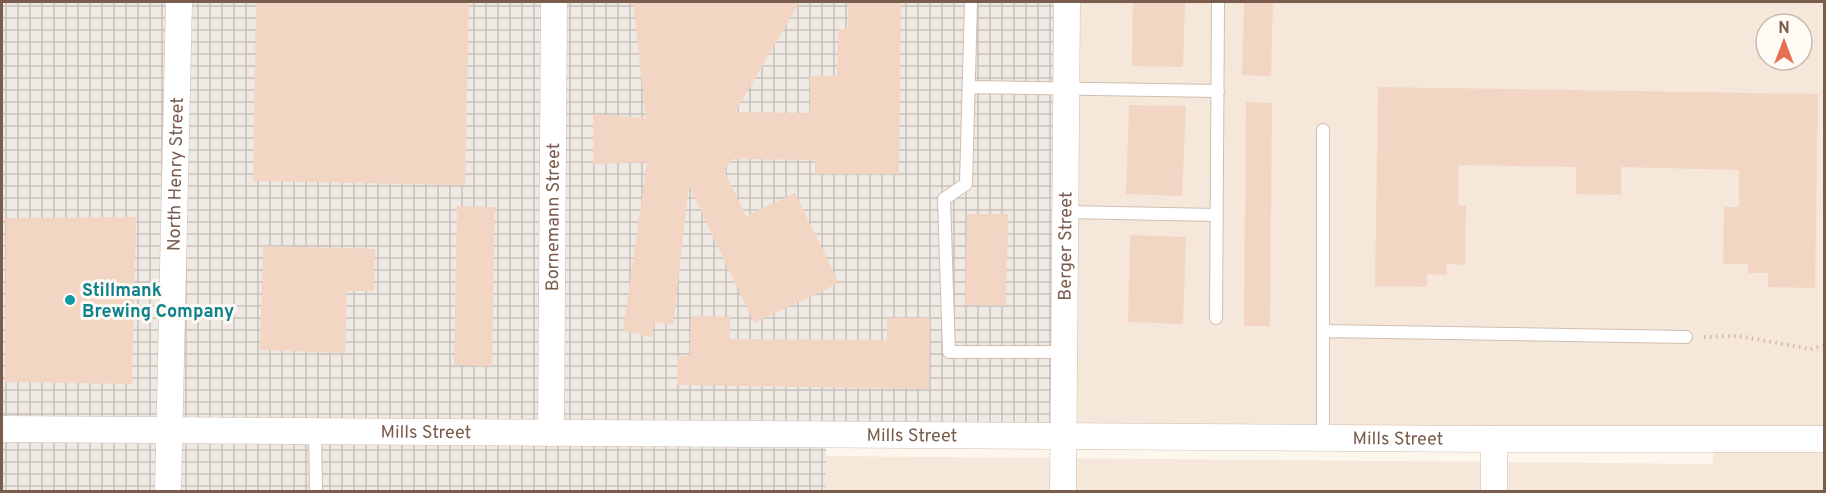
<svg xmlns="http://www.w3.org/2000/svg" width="1826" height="493" viewBox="0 0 1826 493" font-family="Overpass,sans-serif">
<defs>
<pattern id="industrial-grid" width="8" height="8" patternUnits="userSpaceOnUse" patternTransform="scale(1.5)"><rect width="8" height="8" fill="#efe9e4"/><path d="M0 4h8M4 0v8" fill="none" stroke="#c7c0bb"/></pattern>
</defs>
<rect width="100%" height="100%" fill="#fdf6ec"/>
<path fill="#f5e8da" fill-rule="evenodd" d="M1067,2H1824V491L825,492L826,456L1713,464V439L1064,436ZM1766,24H1802V60H1766Z"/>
<path fill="url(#industrial-grid)" d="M2,2H1067L1064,436L826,435L825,491H2Z"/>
<path fill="#f3d5c3" d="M256,2H469L465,185L253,181Z
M633,2H800L735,112L810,113V76H837L838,29H848V2H901L899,174H815V160L734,159L724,170L746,216L795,193L839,283L754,323L689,186L673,325L655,322L652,337L623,331L647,162L593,164V114L646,118Z
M1133,2H1185L1183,67L1132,66Z
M1244,2H1273L1271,76L1242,75Z
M1378,87L1818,94L1815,288L1768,287V273H1748V264H1723L1724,207H1739V170L1621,167V195L1576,194V167L1459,165L1458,205L1466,206L1465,265L1447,264V275L1427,274V287L1375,286Z
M1246,102L1272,103L1270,326H1244Z
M1129,105L1186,106L1182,196L1126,194Z
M457,206L495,207L492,366L454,365Z
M967,214H1008L1006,306L965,305Z
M136,217L132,384L5,382L6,218Z
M1130,235L1186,237L1183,324L1128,322Z
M263,246L375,249L374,291H347L345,353L260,350Z
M691,316L730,317V339L887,340V318H930L929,389L677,385V356H690Z"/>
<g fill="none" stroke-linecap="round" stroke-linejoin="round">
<defs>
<path id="lane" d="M971,2L966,184L944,199L949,352H1064
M969,87L1218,91
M1323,130V438
M1065,212L1217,215
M1216,318L1218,2
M1323,331L1686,337
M315,432L316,492"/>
<g id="street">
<path id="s1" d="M2,429L1494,439H1824"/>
<path id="s2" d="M551,433L554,2"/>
<path id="s3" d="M168,492L179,2"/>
<path id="s4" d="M1063,492L1067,2"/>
<path d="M1494,492V439"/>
</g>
</defs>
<use href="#lane" stroke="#d1beb0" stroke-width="14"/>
<use href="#street" stroke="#d1beb0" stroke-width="27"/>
<path stroke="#d9b8a5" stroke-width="4" stroke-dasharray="1.5 4.5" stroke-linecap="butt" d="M1704,337L1739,336L1810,349L1824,346"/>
<use href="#lane" stroke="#fff" stroke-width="12"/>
<use href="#street" stroke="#fff" stroke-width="26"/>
</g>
<circle fill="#0f9aa8" stroke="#fffaf3" stroke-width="2" cx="70" cy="300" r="6"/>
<g text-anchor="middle" stroke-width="6" stroke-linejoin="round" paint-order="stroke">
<g font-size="18" fill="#7a5c4d" stroke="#fffaf3">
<text dy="6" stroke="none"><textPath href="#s3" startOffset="318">North Henry Street</textPath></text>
<text dy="6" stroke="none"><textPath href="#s2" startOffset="216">Bornemann Street</textPath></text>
<text dy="6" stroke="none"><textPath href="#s4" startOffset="246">Berger Street</textPath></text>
<text dy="6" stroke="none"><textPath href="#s1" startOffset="424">Mills Street</textPath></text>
<text dy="6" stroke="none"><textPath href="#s1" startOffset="910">Mills Street</textPath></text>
<text dy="6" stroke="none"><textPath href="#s1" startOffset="1396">Mills Street</textPath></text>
</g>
<g font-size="18" font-weight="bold" fill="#0d838f" stroke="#fffaf3" text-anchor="start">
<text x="82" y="296">Stillmank<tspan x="82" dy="21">Brewing Company</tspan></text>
</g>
</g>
<rect width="1826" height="493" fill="none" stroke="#7a5c4d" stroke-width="6"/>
<g transform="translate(1784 42)"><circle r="28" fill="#fffaf3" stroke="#cabbb1" stroke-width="1.5"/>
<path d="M0-4.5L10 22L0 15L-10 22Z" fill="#e76f51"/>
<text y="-9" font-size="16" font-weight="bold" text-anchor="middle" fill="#7a5c4d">N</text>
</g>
</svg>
